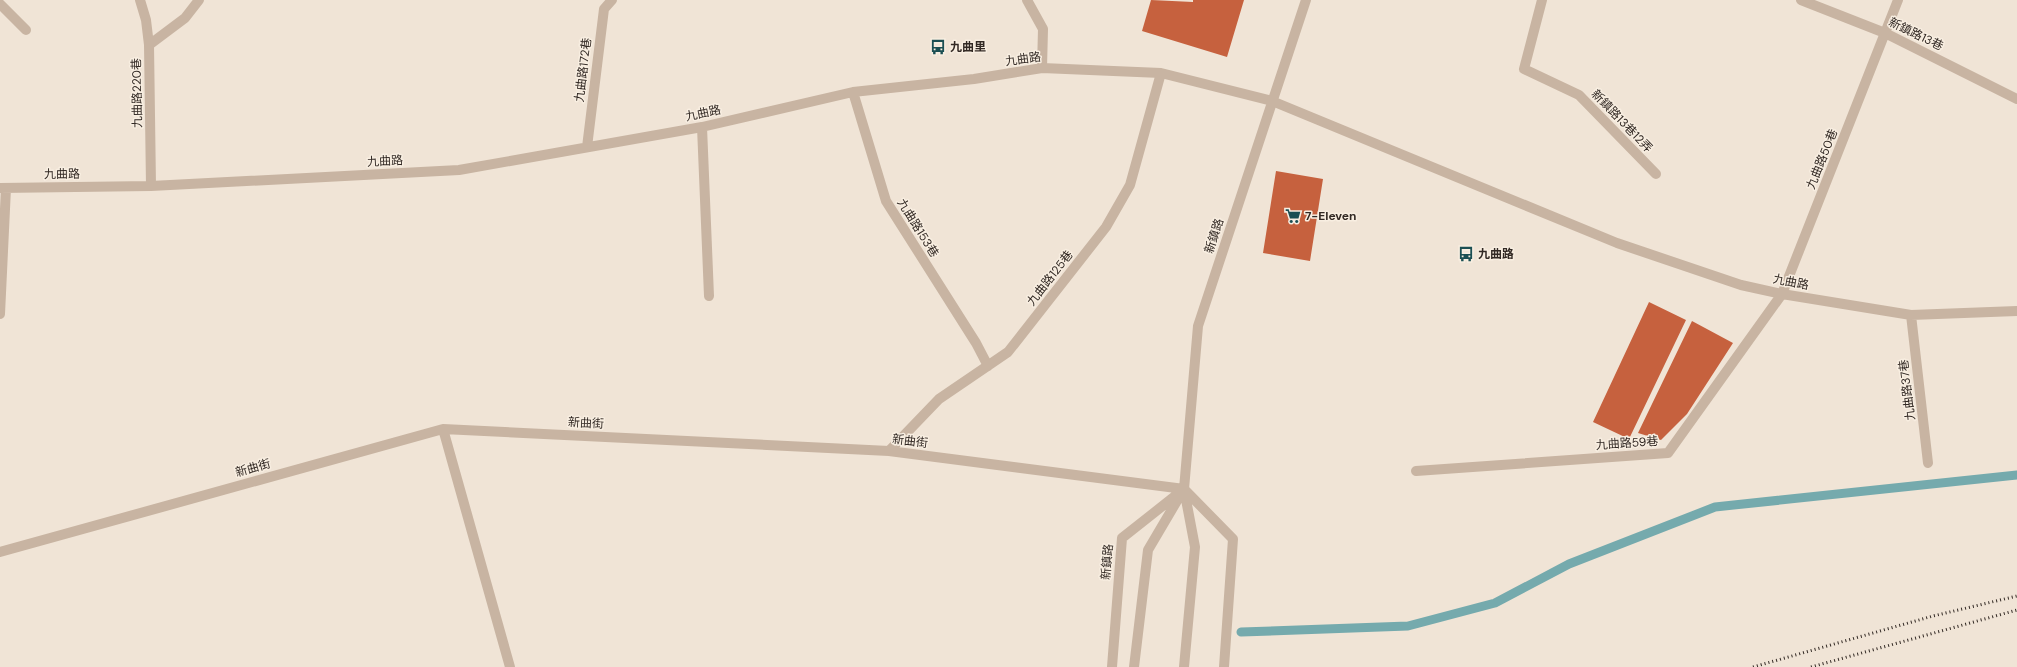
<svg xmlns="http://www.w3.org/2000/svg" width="2017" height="667" viewBox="0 0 2017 667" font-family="'DM Sans','Noto Sans TC',sans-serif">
<rect width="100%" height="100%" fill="#f0e4d6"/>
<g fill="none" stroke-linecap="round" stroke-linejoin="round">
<path stroke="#75aaad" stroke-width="9" d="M1241,632L1408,626L1495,603L1569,564L1715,507L2017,475"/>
</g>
<path fill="#c6613e" d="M1151,0L1193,2V0H1244L1227,57L1142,31Z
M1276,171L1323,179L1310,261L1263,253Z
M1649,302L1686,320L1629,439L1593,422Z
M1692,321L1733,343L1687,414L1661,440L1638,433Z"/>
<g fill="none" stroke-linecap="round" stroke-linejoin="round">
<path stroke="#c8b4a2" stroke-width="10" d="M140,0L146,20L149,45L151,186
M1027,0L1043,29L1042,68
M1542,0L1524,69L1579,95L1656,174
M1801,0L1885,33L2017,99
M0,4L26,30
M149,45L185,18L199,0
M853,92L886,201L976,343L988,366
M702,127L709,296
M587,147L604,9L612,0
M0,188L151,186L459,170L702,127L853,92L974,79L1042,68L1161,73L1272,101L1617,243L1741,285L1782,294L1911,315L2017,311
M0,314L6,188
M1911,315L1928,463
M443,429L510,667
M889,451L939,399L1008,352L1106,227L1130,185L1161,73
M1416,471L1668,453L1782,294L1898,0
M1184,489L1233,539L1224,667
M0,552L443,429L889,451L1184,489
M1112,667L1122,538L1184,489
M1134,667L1148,550L1181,494
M1184,667L1195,547L1184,489L1198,326L1306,0"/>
<path stroke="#322924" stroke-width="3" stroke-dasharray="1 3" stroke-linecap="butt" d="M1753,667L1933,616L2017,596
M1811,667L2017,610"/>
</g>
<defs>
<symbol id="bus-bare" viewBox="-9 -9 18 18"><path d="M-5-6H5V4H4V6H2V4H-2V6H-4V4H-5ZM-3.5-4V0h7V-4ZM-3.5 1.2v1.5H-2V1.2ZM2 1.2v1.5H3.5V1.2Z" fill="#1b4f53" stroke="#f8eee1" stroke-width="2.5" paint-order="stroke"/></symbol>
<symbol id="supermarket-bare" viewBox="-9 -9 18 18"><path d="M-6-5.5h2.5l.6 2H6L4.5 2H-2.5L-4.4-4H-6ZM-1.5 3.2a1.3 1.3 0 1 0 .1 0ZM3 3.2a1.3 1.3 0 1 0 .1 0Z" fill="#1b4f53" stroke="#f8eee1" stroke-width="2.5" paint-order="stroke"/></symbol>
</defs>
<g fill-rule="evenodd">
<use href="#bus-bare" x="927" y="36" width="22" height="22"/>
<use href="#supermarket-bare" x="1282" y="205" width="22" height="22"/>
<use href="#bus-bare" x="1455" y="243" width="22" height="22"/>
</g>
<g text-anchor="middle" stroke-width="3" stroke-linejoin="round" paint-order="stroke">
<g font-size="12" fill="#322924" stroke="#f8eee1">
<text transform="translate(1916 34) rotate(26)" y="4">新鎮路13巷</text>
<text transform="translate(1023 59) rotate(-8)" y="4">九曲路</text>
<text transform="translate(583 70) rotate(-83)" y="4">九曲路172巷</text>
<text transform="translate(137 93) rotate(-91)" y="4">九曲路220巷</text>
<text transform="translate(703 113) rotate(-12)" y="4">九曲路</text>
<text transform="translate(1622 121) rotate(46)" y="4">新鎮路13巷12弄</text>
<text transform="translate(1822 159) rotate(-68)" y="4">九曲路50巷</text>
<text transform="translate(385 161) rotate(-3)" y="4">九曲路</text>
<text transform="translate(62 174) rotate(-1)" y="4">九曲路</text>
<text transform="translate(918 228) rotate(58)" y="4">九曲路153巷</text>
<text transform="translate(1214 236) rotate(-72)" y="4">新鎮路</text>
<text transform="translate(1050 278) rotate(-52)" y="4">九曲路125巷</text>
<text transform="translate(1791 282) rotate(11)" y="4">九曲路</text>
<text transform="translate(1907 390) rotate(-97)" y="4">九曲路37巷</text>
<text transform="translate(586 423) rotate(3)" y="4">新曲街</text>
<text transform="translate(910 441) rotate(7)" y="4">新曲街</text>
<text transform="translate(1627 443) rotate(-4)" y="4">九曲路59巷</text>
<text transform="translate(253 468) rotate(-16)" y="4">新曲街</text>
<text transform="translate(1107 562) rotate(-85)" y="4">新鎮路</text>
</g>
<g font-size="12" font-weight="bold" fill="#322924" stroke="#f8eee1" text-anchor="start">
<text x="950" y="51">九曲里</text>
<text x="1305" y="220">7-Eleven</text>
<text x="1478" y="258">九曲路</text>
</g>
</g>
</svg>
